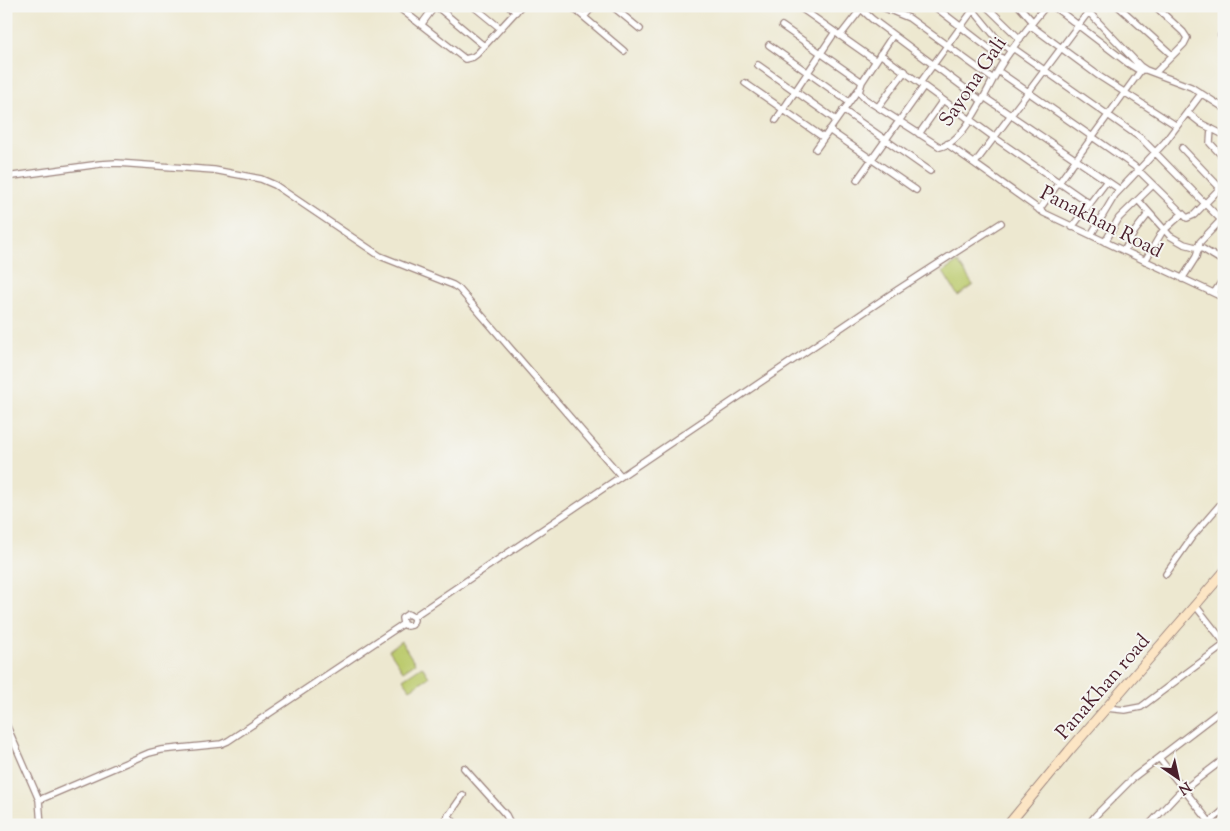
<svg xmlns="http://www.w3.org/2000/svg" width="1230" height="831" viewBox="0 0 1230 831" font-family="'Sorts Mill Goudy',serif">
<rect width="100%" height="100%" fill="#f6f6f2"/>
<filter id="ink" filterUnits="userSpaceOnUse"><feTurbulence type="fractalNoise" baseFrequency=".02" numOctaves="2"/><feDisplacementMap in="SourceGraphic" scale="10" xChannelSelector="R" yChannelSelector="G"/><feConvolveMatrix kernelMatrix="1 2 1 2 8 2 1 2 1" color-interpolation-filters="sRGB"/></filter>
<filter id="wash" filterUnits="userSpaceOnUse"><feTurbulence type="fractalNoise" baseFrequency=".0096" numOctaves="4" result="noise"/><feDisplacementMap in="SourceGraphic" scale="20" xChannelSelector="R" yChannelSelector="G"/><feGaussianBlur stdDeviation="1.12" result="paint"/><feColorMatrix in="noise" values="0 0 0 0 0 0 0 0 0 0 0 0 0 0 0 0 0 1.4 0 .05"/><feComposite in="paint" operator="in"/></filter>
<g filter="url(#wash)">
<rect width="100%" height="100%" fill="#ede8d0"/>
<path fill="#bbca6c" stroke="#82744c" d="M958,262L973,285L958,296L943,272Z
M401,641L415,663L403,671L389,650Z
M422,666L429,677L410,689L403,679Z"/>
</g>
<g filter="url(#ink)">
<g fill="none" stroke-linecap="round" stroke-linejoin="round">
<defs>
<path id="street" d="M397,6L465,59L473,57L477,54L521,6
M436,6L484,46
M473,6L500,28
M509,6L516,12
M571,6L624,51
M612,6L640,29
M798,6L876,61
M858,6L872,19L982,101
M880,6L909,18L993,79
M934,6L1004,60
M970,6L998,40L1011,51
M986,6L1020,39
M1019,6L1033,22
M1053,6L1129,64L1137,69L1144,70
M1083,6L1140,66L1146,70L1191,87L1224,108
M1118,6L1172,55
M584,17L593,6
M421,25L435,6
M1030,25L1099,76L1177,126
M782,26L862,82
M893,35L862,82L859,92L865,99L940,147C967,142 989,83 1003,62C1016,42 1031,24 1046,6
M1221,35L1224,37
M840,36L861,9
M769,45L849,102
M1013,48L1142,139L1224,223
M880,54L995,138L1090,204
M758,65L836,120
M998,71L1134,166L1187,218L1194,215L1224,184
M1155,73L1184,44L1187,38L1183,32L1155,6
M745,83L824,138
M920,83L973,10
M984,97L1119,189
M878,107L905,71
M843,110L930,171
M1188,113L1202,124L1224,135
M776,120L835,32
M1211,129L1210,143L1224,158
M829,130L916,190
M919,134L943,100
M947,144L1044,213L1224,298
M1182,148L1224,192
M816,149L858,90
M975,163L1089,11
M6,177L100,164L117,163L214,170L261,179L275,185L380,256L453,285L459,289L621,476
M857,180L924,86
M1138,200L1170,236L1184,244L1203,249L1224,262
M1039,210L1141,70
M1072,227L1107,181
M1091,235L1115,195L1165,142L1201,94
M1105,242L1119,218L1153,185
M1124,251L1135,231L1149,213
M1145,261L1162,232L1182,214
M1182,279L1196,257L1200,242L1221,220
M1214,293L1224,278
M1166,574L1192,537L1224,500
M1195,605L1224,642
M413,617L891,294L1001,223
M1106,708L1125,710L1141,707L1224,645
M6,724L39,800L41,825
M1159,758L1212,825
M464,768L506,815L511,825
M39,800L149,753L161,750L221,744L228,741L403,624L407,626L412,625L414,620L413,617L408,614L402,618L403,624
M448,815L456,825
M1210,822L1224,810
M442,825L463,795
M1092,825V820L1096,815L1134,777L1224,708
M1149,825L1178,794L1224,759"/>
<path id="secondary" d="M1008,825L1069,751L1224,572"/>
</defs>
<use href="#street" stroke="#9c847e" stroke-width="8"/>
<use href="#secondary" stroke="#9c847e" stroke-width="11"/>
<use href="#street" stroke="#fff" stroke-width="5.5"/>
<use href="#secondary" stroke="#fce5c4" stroke-width="9"/>
</g>
</g>
<g text-anchor="middle" stroke-width="4" stroke-linejoin="round" paint-order="stroke">
<g font-size="20" fill="#4a1f2b" stroke="#f6f6f2">
<text transform="translate(972 81) rotate(-56)" y="7">Sayona Gali</text>
<text transform="translate(1102 221) rotate(27)" y="7">Panakhan Road</text>
<text transform="translate(1102 686) rotate(-49)" y="7">PanaKhan road</text>
</g>
</g>
<rect width="1230" height="831" fill="none" stroke="#f6f6f2" stroke-width="25"/>
<g transform="translate(1178 778) rotate(146)" stroke="#f6f6f2" stroke-width="4" paint-order="stroke">
<path d="M0-4L9 19L0 12L-9 19Z" fill="#4a1f2b"/>
<text y="-8" font-size="14" font-weight="bold" text-anchor="middle" fill="#4a1f2b">N</text>
</g>
</svg>
